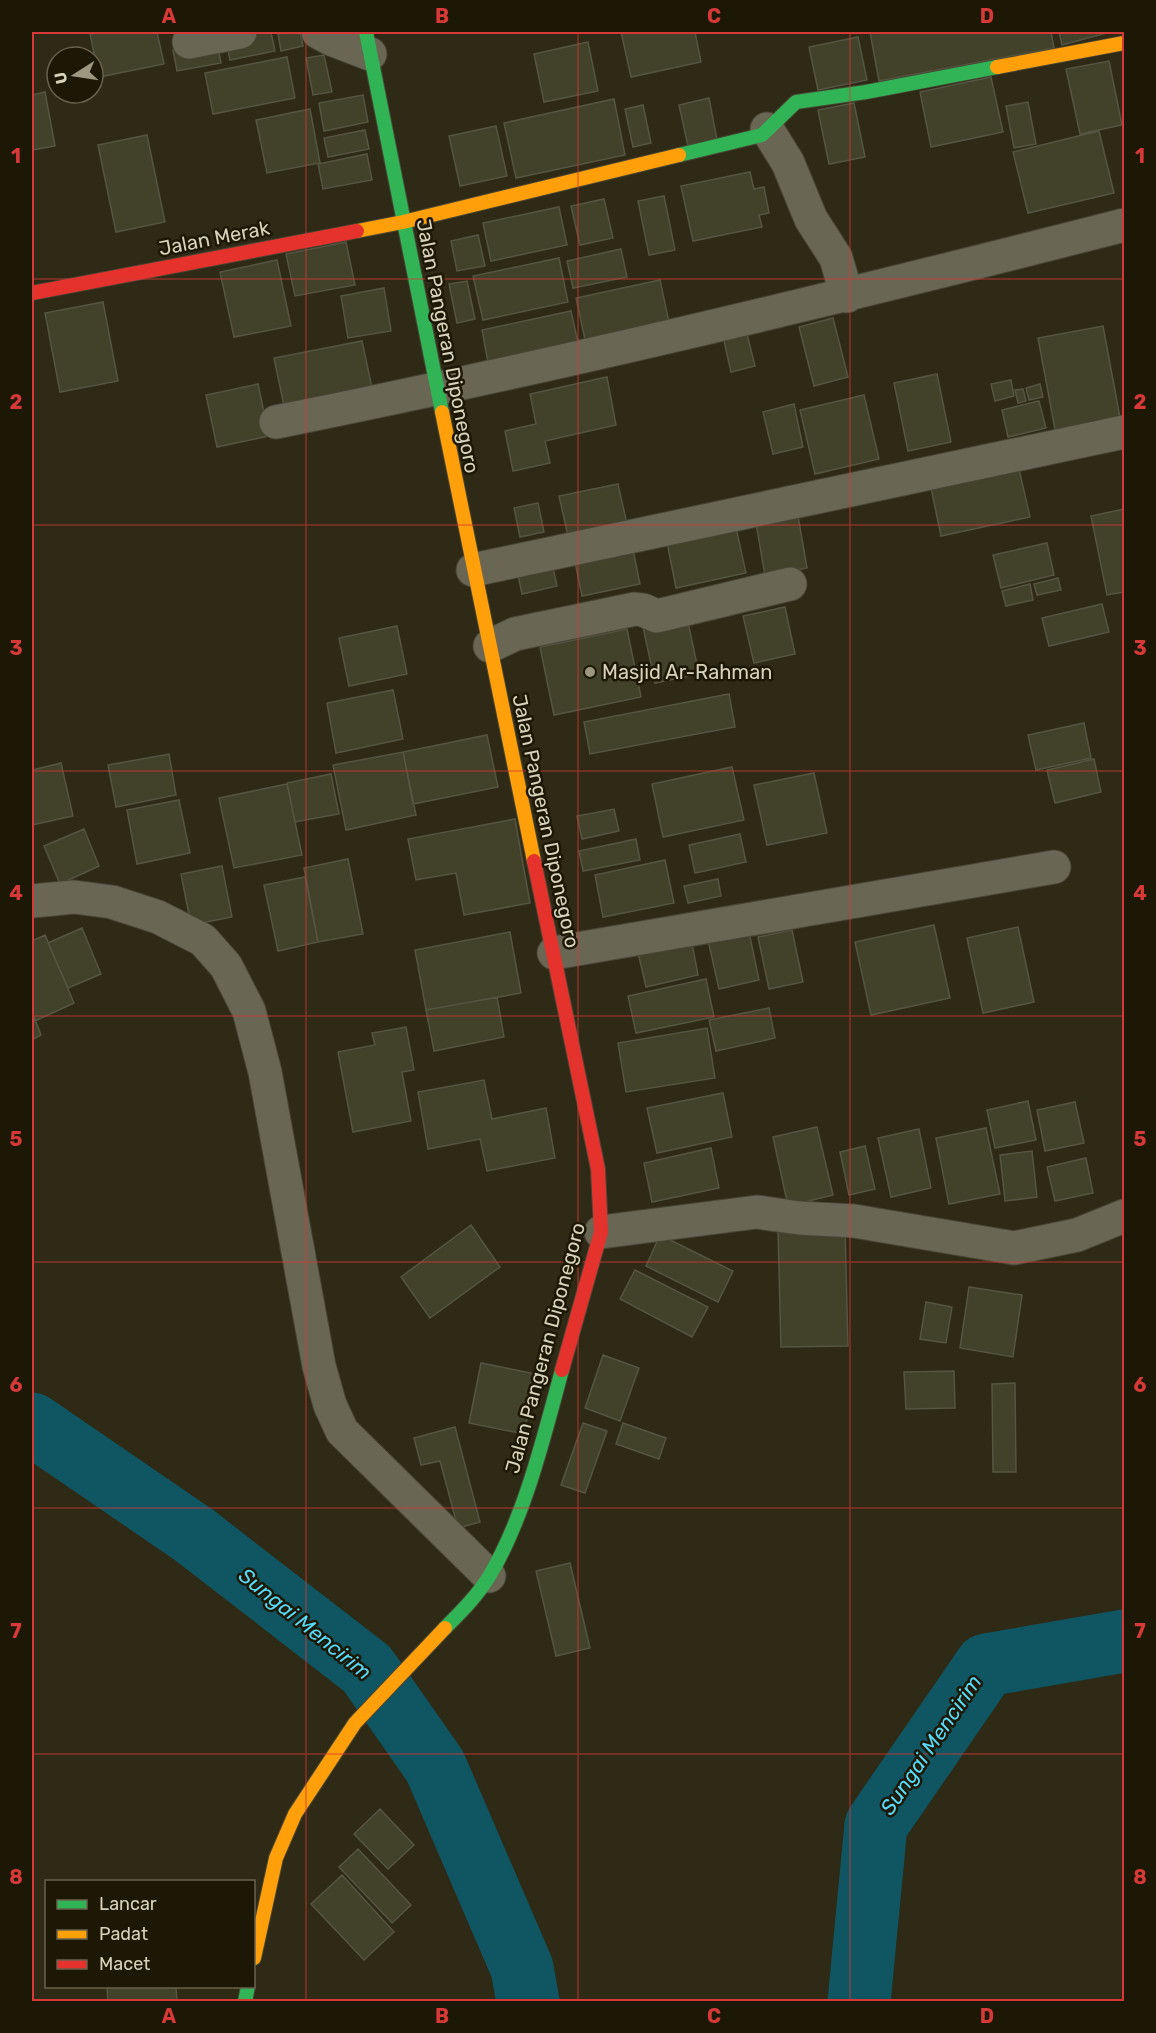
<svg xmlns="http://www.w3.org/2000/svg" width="1156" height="2033" viewBox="0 0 1156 2033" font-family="Rubik,sans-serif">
<rect width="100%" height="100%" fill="#2e2a16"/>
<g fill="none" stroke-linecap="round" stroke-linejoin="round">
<path stroke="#105662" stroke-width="63" d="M32,1424L194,1535L367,1669L435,1766L522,1968L528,2002
M859,2002L876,1825L986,1665L1124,1641"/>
</g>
<path fill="#42412a" stroke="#555542" stroke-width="1.5" d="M104,32H157L164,64L99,77L90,34Z
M264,32H271L275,51L230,60L226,39Z
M294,32H300L303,46L281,51L278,34Z
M621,32H695L701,62L631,77Z
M870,32H1051L1054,48L879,81Z
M1059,32H1110L1062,45Z
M858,37L867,80L818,90L809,47Z
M217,42L221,63L177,71L173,50Z
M588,42L598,91L544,102L534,54Z
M324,55L332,92L313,95L306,58Z
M287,57L295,98L213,114L205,73Z
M1109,61L1122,125L1080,134L1066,69Z
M991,77L1003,132L931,147L920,92Z
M45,92L55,146L32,150V95Z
M363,95L368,122L324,131L319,103Z
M709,98L717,140L688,146L679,105Z
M614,99L625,155L516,178L504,123Z
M1028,102L1036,144L1014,148L1006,106Z
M854,103L865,157L829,164L818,110Z
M643,105L651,143L633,147L625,109Z
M310,109L320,163L267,173L256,120Z
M496,126L507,176L460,186L449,136Z
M365,130L369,149L328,157L324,138Z
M1099,131L1114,193L1028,213L1013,152Z
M147,135L165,222L116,232L98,145Z
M367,154L372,180L323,189L318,164Z
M750,172L754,189L764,187L769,213L759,215L762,227L693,241L681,186Z
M664,196L675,250L649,255L638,201Z
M604,199L613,238L580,245L571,206Z
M559,207L567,245L491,261L483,223Z
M478,235L485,266L457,271L451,241Z
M346,242L355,285L295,296L286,254Z
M621,249L627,277L573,288L567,261Z
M559,258L568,302L483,320L473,276Z
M277,260L291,326L234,337L220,272Z
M660,280L670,327L586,344L576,298Z
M467,281L475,319L457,323L449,284Z
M384,288L391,331L348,338L341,296Z
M103,302L118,381L60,392L45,313Z
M571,311L578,343L488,362L482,330Z
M833,318L848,377L814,386L799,327Z
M745,326L755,366L731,372L722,332Z
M1103,326L1121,423L1056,435L1038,338Z
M362,341L372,388L284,406L274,358Z
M937,374L951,442L908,451L894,383Z
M607,377L616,425L545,441L550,463L513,471L505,431L536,424L530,394Z
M1011,380L1014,396L995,401L991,384Z
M258,384L269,436L217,447L206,395Z
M1040,384L1043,397L1029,400L1026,388Z
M1023,389L1026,401L1018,403L1015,390Z
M864,395L879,459L815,474L800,410Z
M1039,401L1046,428L1008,437L1002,410Z
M794,404L803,447L773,454L763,412Z
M1019,469L1030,517L941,536L931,488Z
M618,484L627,524L568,536L559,496Z
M538,503L544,532L520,537L514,508Z
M1124,509V592L1107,595L1091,516Z
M797,510L807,568L765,576L755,517Z
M735,523L746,573L676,588L666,537Z
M1047,543L1054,575L1001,588L993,555Z
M632,545L640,584L582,596L574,557Z
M552,563L557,586L522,594L517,570Z
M1058,578L1061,590L1037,595L1034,584Z
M1030,584L1033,600L1006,606L1002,591Z
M1102,604L1109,632L1049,646L1042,618Z
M785,607L795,654L754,663L743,616Z
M686,613L699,674L655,683L642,622Z
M397,626L407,674L349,686L339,638Z
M627,629L641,697L554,715L540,647Z
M393,690L403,739L336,753L327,703Z
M729,694L735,727L590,754L584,722Z
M1084,723L1091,758L1036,770L1028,735Z
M487,735L498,787L413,804L403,752Z
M403,752L416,815L346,830L333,765Z
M169,754L176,795L116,807L108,765Z
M1094,759L1101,792L1055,803L1047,770Z
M61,763L73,816L32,825V770Z
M732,767L744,820L663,837L652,784Z
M814,773L827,833L767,845L754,785Z
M331,774L339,814L295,822L287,783Z
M287,784L302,855L234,868L219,798Z
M179,800L190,853L137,864L127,810Z
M614,809L619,831L582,839L577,816Z
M515,819L530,903L464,915L456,873L416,880L408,839Z
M84,829L99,866L60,884L44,846Z
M740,834L746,862L695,873L689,845Z
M636,839L640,860L583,871L579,851Z
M348,859L363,934L318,942L304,868Z
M665,860L674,903L603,917L595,875Z
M222,866L232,917L191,925L181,874Z
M305,877L318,942L278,951L264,885Z
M718,879L721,896L688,903L684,886Z
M934,925L950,998L871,1015L855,942Z
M1018,927L1034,1002L983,1013L967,938Z
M82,928L101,974L68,988L48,943Z
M792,930L803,982L769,989L758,937Z
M510,932L521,993L426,1010L415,950Z
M749,932L759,980L719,989L708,940Z
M690,933L698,975L646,987L636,944Z
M45,935L74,1003L35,1021L32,1012V941Z
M706,979L714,1017L636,1033L628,996Z
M497,997L504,1037L434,1051L426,1010Z
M769,1008L775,1038L716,1051L709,1020Z
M32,1012L41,1035L32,1040Z
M406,1027L414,1070L402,1072L411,1121L353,1132L338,1052L375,1045L372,1033Z
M707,1028L715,1078L626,1092L618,1043Z
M484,1080L492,1119L546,1108L555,1158L487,1171L480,1139L428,1149L418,1092Z
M723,1093L732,1137L657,1153L647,1108Z
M1028,1101L1036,1140L995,1148L987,1110Z
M1075,1102L1084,1143L1045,1151L1037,1110Z
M817,1127L833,1195L788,1206L773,1137Z
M986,1128L1000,1194L949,1204L936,1138Z
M919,1129L931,1188L891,1197L878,1138Z
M865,1146L875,1189L849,1195L840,1152Z
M711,1148L719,1188L652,1202L644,1163Z
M1032,1151L1037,1197L1005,1201L1000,1155Z
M1086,1158L1093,1193L1055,1201L1047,1167Z
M471,1225L500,1267L430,1318L401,1277Z
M845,1229L848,1346L781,1347L778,1230Z
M660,1235L733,1271L718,1302L646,1266Z
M635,1270L708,1307L692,1337L620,1299Z
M969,1287L1022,1295L1013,1357L960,1348Z
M926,1302L952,1307L946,1343L920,1339Z
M603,1355L639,1368L620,1421L585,1408Z
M481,1363L536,1374L524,1434L469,1423Z
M954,1371L955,1408L906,1409L904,1372Z
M1015,1383L1016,1472H993L992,1384Z
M583,1423L607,1431L585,1493L561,1485Z
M623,1423L666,1438L659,1459L616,1444Z
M455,1427L480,1522L458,1528L440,1461L421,1465L414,1438Z
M570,1563L590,1648L556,1656L536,1571Z
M380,1809L414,1845L388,1869L354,1834Z
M358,1849L411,1905L392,1923L339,1867Z
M342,1875L394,1932L364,1960L311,1904Z
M107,1986H176L177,2002H108Z"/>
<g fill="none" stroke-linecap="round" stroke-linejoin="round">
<defs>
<path id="street" d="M318,32L331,39L370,54
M189,42L240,32
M767,129L788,163L811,219L836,258L847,296
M276,422C561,365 843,297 1124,225
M473,570L1124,432
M490,646L515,634L635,609L643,610L657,616L790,584
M32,901L74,897L112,902L158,917L203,940L226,966L249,1011L265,1072L319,1366L330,1405L342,1431L489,1576
M554,953L1054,867
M601,1232L757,1212L799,1218L854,1221L1014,1248L1077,1235L1124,1216"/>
<path id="fast" d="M366,32L442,412
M679,155L762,135L796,102L866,92L997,67
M445,1628C462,1611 478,1595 490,1575C525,1516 544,1436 562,1370
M245,2002L248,1986"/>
<path id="slow" d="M997,67L1124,43
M357,231L403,222L679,155
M442,412L534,861
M254,1958L276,1858L295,1814L355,1723L445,1628"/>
<path id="jam" d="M32,293L357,231
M534,861L598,1169L601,1232L562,1370"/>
</defs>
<use href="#street" stroke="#484535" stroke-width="35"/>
<use href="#fast" stroke="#484535" stroke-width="16"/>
<use href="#slow" stroke="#484535" stroke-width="16"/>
<use href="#jam" stroke="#484535" stroke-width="16"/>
<use href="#street" stroke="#6a6654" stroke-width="33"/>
<use href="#fast" stroke="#30b455" stroke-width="14"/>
<use href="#slow" stroke="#ff9f0a" stroke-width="14"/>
<use href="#jam" stroke="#e5322d" stroke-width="14"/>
</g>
<path fill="none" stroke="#d63937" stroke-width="1.5" stroke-opacity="0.55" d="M306,32V2002M578,32V2002M850,32V2002M32,279H1124M32,525H1124M32,771H1124M32,1016H1124M32,1262H1124M32,1508H1124M32,1754H1124"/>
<circle fill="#9c9781" stroke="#1d1805" stroke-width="2" cx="590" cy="672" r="6"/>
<g text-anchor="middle" stroke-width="5" stroke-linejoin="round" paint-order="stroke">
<g font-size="20" fill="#d8d2ba" stroke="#1d1805">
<text transform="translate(214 238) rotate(-11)" y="7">Jalan Merak</text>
<text transform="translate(448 346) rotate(79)" y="7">Jalan Pangeran Diponegoro</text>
<text transform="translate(546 821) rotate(78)" y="7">Jalan Pangeran Diponegoro</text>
<text transform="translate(545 1348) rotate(-75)" y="7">Jalan Pangeran Diponegoro</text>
</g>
<g font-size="20" fill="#d8d2ba" stroke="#1d1805" text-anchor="start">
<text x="602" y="679">Masjid Ar-Rahman</text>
</g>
<g font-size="21" font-style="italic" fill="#57daf8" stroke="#1d1805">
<text transform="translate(305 1624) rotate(39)" y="7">Sungai Mencirim</text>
<text transform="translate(931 1745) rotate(-56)" y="7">Sungai Mencirim</text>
</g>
</g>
<rect width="1156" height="2033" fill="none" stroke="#1d1805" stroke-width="66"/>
<rect x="45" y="1880" width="210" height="108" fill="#1d1805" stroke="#68624d" stroke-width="1.5"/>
<rect x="57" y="1900" width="30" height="9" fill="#30b455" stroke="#68624d" stroke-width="1.5"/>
<text x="99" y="1910" font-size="18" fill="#d8d2ba">Lancar</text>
<rect x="57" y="1930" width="30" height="9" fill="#ff9f0a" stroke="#68624d" stroke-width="1.5"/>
<text x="99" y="1940" font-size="18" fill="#d8d2ba">Padat</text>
<rect x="57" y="1960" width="30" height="9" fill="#e5322d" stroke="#68624d" stroke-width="1.5"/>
<text x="99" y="1970" font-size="18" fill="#d8d2ba">Macet</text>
<g transform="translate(75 75) rotate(258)"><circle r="28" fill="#1d1805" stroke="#68624d" stroke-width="1.5"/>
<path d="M0-4.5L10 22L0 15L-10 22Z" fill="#9c9781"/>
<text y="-9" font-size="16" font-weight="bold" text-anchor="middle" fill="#d8d2ba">U</text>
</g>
<rect x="33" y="33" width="1090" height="1967" fill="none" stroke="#d63937" stroke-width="2"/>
<g font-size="20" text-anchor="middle" font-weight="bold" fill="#d63937">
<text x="169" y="23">A</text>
<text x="442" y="23">B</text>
<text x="714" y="23">C</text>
<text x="987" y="23">D</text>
<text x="16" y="163">1</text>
<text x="1140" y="163">1</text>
<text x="16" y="409">2</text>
<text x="1140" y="409">2</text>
<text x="16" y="655">3</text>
<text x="1140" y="655">3</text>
<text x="16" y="900">4</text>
<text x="1140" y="900">4</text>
<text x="16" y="1146">5</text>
<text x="1140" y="1146">5</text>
<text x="16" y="1392">6</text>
<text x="1140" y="1392">6</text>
<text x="16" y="1638">7</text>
<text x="1140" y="1638">7</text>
<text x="16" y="1884">8</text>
<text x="1140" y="1884">8</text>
<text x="169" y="2023">A</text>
<text x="442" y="2023">B</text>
<text x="714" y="2023">C</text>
<text x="987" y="2023">D</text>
</g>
</svg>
